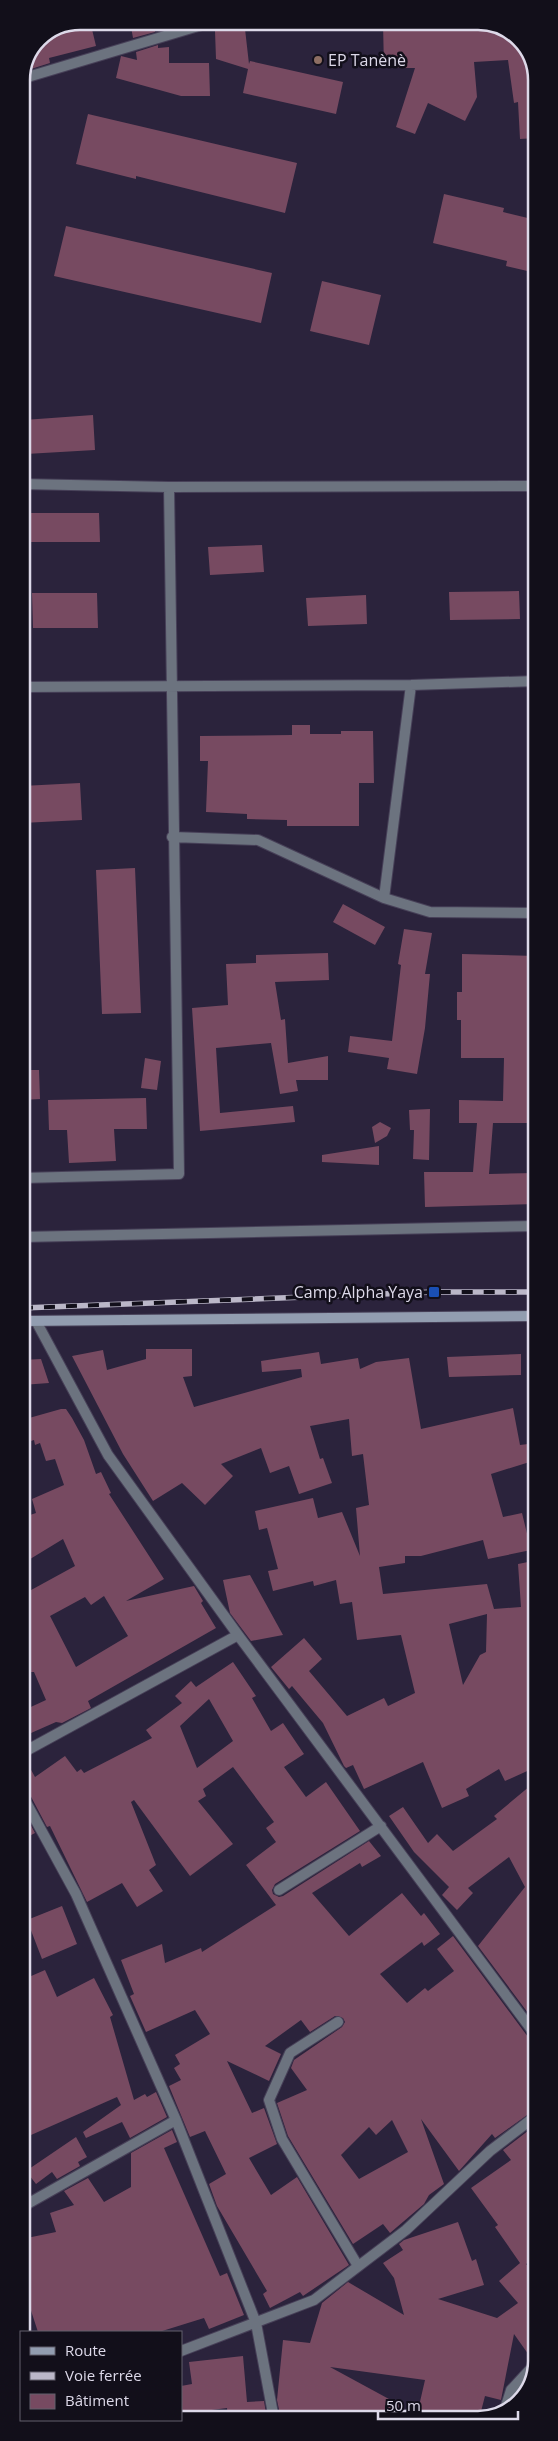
<svg xmlns="http://www.w3.org/2000/svg" width="558" height="2441" viewBox="0 0 558 2441" font-family="'Open Sans',sans-serif">
<rect width="100%" height="100%" fill="#2b233c"/>
<path fill="#774a61" fill-rule="evenodd" d="M80,21H90L96,46L49,58L50,63L31,69L29,60L39,38Z
M130,21H153L155,32L133,38Z
M416,22H463V24L486,22L519,38L536,69V138L520,139L518,102L514,103L508,60L474,62L477,97L465,121L428,103L415,134L396,127L415,68H384L383,23Z
M245,29L249,64L250,61L343,82L336,114L243,93L248,69L216,59L215,31Z
M158,45V48L169,47V63H209L210,96H181L116,78L121,56L137,60L136,52Z
M88,114L297,163L285,213L136,176V179L76,164Z
M444,194L504,208L503,212L536,220V273L506,266L507,261L433,243Z
M66,226L272,273L261,323L54,276Z
M322,281L381,295L369,345L310,331Z
M93,415L95,450L26,454L24,420Z
M28,513H99L100,542H28Z
M262,545L264,572L210,575L208,547Z
M519,591L520,619L450,620L449,592Z
M32,593H97L98,628H33Z
M366,595L367,624L308,626L306,598Z
M292,725H310V734H341V731H373L374,783H359V826H287V820L247,819V814L206,812L208,761H200V736L292,735Z
M80,783L82,820L22,823V786Z
M135,868L141,1013L102,1014L96,870Z
M343,904L385,927L375,945L333,922Z
M404,929L432,933L425,974H430L425,1028L417,1074L387,1069L389,1058L348,1052L350,1036L392,1041L401,965L398,964Z
M328,953L329,980L275,982L281,1020L285,1019L288,1063L328,1056V1080H296L298,1091L280,1094L271,1043L216,1048L220,1113L293,1106L295,1122L200,1131L192,1008L228,1005L226,964L256,963V955Z
M462,954L536,956V978H531L532,1027H535V1123H493L489,1174L536,1173V1204L425,1207L424,1172H473L477,1123H459V1100L503,1101L504,1058H461V1020H457V992H462Z
M145,1058L161,1061L157,1090L141,1088Z
M22,1070H39L40,1099L22,1100Z
M146,1098L147,1129H114L116,1161L69,1163L67,1130H49L48,1100Z
M430,1109L429,1160L413,1159L414,1130H410L409,1110Z
M380,1122L391,1128L387,1136L375,1143L372,1127Z
M379,1146V1165L322,1162V1155Z
M146,1349H192V1376L183,1377L194,1407L302,1377L301,1369L262,1372L261,1361L319,1352L321,1364L358,1358L360,1369L376,1362L409,1358L421,1429L513,1408L520,1445L536,1443V1460L491,1474L503,1517L522,1513L531,1550L488,1559L483,1540L421,1556H405V1563L379,1567L383,1594L487,1584L494,1609L521,1607L518,1564L533,1561L536,1574V1767L505,1781L499,1769L466,1789L469,1796L442,1808L423,1762L364,1789L353,1765L346,1768L344,1766L323,1723L292,1686L289,1689L271,1667L304,1638L322,1659L309,1671L347,1716L384,1698L388,1706L415,1693L401,1635L357,1640L352,1602L340,1604L336,1580L314,1586L313,1581L273,1591L268,1571L278,1569L267,1528L259,1530L255,1511L313,1498L318,1518L342,1512L360,1556L356,1508L369,1505L363,1454L352,1456L349,1419L310,1426L320,1459L323,1458L332,1483L299,1494L289,1466L270,1473L261,1448L221,1464L233,1476L205,1505L182,1483L153,1501L123,1454L72,1356L103,1350L107,1370L146,1359ZM487,1614L486,1652L480,1655L463,1685L449,1624Z
M521,1354V1375L449,1377L447,1357Z
M41,1359L49,1383L22,1385V1360Z
M61,1409H66L72,1418L84,1440L96,1474L101,1472L111,1493L109,1494L164,1579L126,1601L194,1586L203,1601L201,1603L216,1628L88,1701L91,1708L62,1723L56,1722L22,1737V1711L46,1700L34,1672H31L22,1642V1595L75,1566L63,1539L22,1564V1536L29,1532L24,1517L36,1513L32,1499L64,1485L55,1459L46,1461L40,1443L35,1445L34,1440L22,1444V1420ZM104,1596L128,1636L76,1667L50,1616L85,1597L91,1605Z
M250,1575L283,1635L251,1641L230,1613L223,1580Z
M233,1662L256,1696L252,1698L271,1731L283,1723L304,1754L284,1767L306,1797L326,1782L360,1831L275,1884L272,1890L273,1894L279,1897L283,1896L369,1841L381,1856L362,1867L360,1863L312,1893L349,1936L402,1893L421,1916L424,1913L440,1934L424,1946L422,1942L380,1974L407,2003L425,1988L428,1991L454,1971L437,1949L453,1936L531,2041L537,2044V2108L495,2138L492,2134L459,2171L421,2119L444,2184L429,2195L424,2204L390,2233L383,2224L353,2244L288,2136L277,2103L307,2090L291,2068L294,2060L342,2027L345,2022L343,2018L335,2016L310,2032L301,2020L265,2046L281,2054L269,2081L227,2061L252,2113L264,2108L277,2144L249,2158L271,2195L297,2177L349,2265L303,2296L300,2292L270,2308L263,2294L267,2291L217,2206L209,2184L226,2174L205,2131L190,2137L169,2086L181,2080L174,2068L180,2064L175,2055L210,2034L195,2010L146,2032L130,1996L134,1994L121,1960L162,1944L165,1963L201,1948L202,1952L276,1905L246,1865L276,1842L266,1828L274,1822L233,1767L203,1789L206,1796L198,1801L233,1844L190,1876L134,1800L131,1802L156,1865L149,1870L163,1891L137,1907L122,1883L87,1902L50,1826L47,1827L28,1791L22,1788V1760L25,1759L35,1777L65,1756L77,1772L81,1769L84,1773L152,1738L146,1730L182,1703L175,1696L191,1681L196,1687ZM209,1699L233,1741L197,1768L180,1726ZM392,2120L408,2152L359,2179L341,2155L369,2127L376,2135Z
M536,1781L537,1850V2025L478,1946L525,1887L509,1857L468,1888L473,1893L457,1910L442,1895L449,1887L414,1852L389,1816L403,1807L428,1843L437,1834L453,1851L497,1819L494,1816Z
M22,1809L35,1833L22,1840Z
M62,1906L77,1944L42,1959L27,1920Z
M45,1970L57,1997L94,1978L113,2015L110,2017L134,2100L145,2094L147,2097L156,2092L167,2117L130,2138L122,2122L86,2138L83,2132L121,2105L117,2097L22,2139V1980Z
M537,2124V2257L526,2264L537,2276V2320L532,2324L537,2331V2355L531,2358L514,2334L501,2400L485,2396L479,2419H416L425,2380L330,2367L400,2405L392,2419H380L369,2413L365,2419H281L277,2400L283,2340L310,2343L322,2303L348,2282L404,2315L394,2278L383,2263L403,2250L399,2244L404,2240L458,2222L472,2261L476,2259L484,2285L438,2299L497,2318L518,2303L499,2281L520,2263L495,2227L498,2225L471,2188L511,2160L503,2150Z
M172,2130L177,2142L164,2148L220,2276L227,2273L244,2315L209,2329L204,2318L159,2332H38L22,2283V2239L56,2232L50,2213L74,2205L64,2191L88,2178L104,2202L131,2187V2153Z
M76,2137L87,2157L78,2162L80,2166L57,2179L52,2172L36,2184L26,2171Z
M243,2356L247,2402L264,2401L267,2419H228L227,2408L181,2414V2386L192,2384L189,2362Z"/>
<g fill="none" stroke-linecap="round" stroke-linejoin="round">
<defs>
<path id="lane" d="M21,484L169,487L536,486
M22,687L411,685L536,681
M172,837L258,840L384,898L430,912L536,913
M384,898L411,685
M22,1178L179,1174L169,487
M338,2022L290,2053L269,2100L282,2139L358,2266
M505,2409L511,2390L537,2362"/>
<path id="street" d="M21,79L215,21
M22,1237L536,1226
M36,1321L108,1455L238,1635L537,2037
M22,1753L238,1635
M22,1795L76,1894L176,2120L256,2323L274,2419
M279,1890L381,1826
M22,2207L176,2120
M181,2351L314,2300L406,2230L490,2151L537,2115
M404,2419L409,2414"/>
<path id="secondary" d="M22,1321L536,1316"/>
</defs>
<use href="#lane" stroke="#474058" stroke-width="12"/>
<use href="#street" stroke="#474058" stroke-width="12"/>
<use href="#secondary" stroke="#474058" stroke-width="12"/>
<use href="#lane" stroke="#6c737f" stroke-width="10"/>
<use href="#street" stroke="#6c737f" stroke-width="10"/>
<use href="#secondary" stroke="#929db0" stroke-width="10"/>
<defs>
<path id="rail" d="M22,1308L434,1292H536"/>
</defs>
<use href="#rail" stroke="#bbb7c8" stroke-width="5.5"/>
<use href="#rail" stroke="#120f1a" stroke-width="4" stroke-dasharray="11" stroke-linecap="butt"/>
</g>
<circle fill="#8d6e63" stroke="#120f1a" stroke-width="2" cx="318" cy="60" r="5"/>
<rect fill="#1a4fb4" stroke="#120f1a" stroke-width="2" x="428" y="1286" width="12" height="12" rx="2.5"/>
<g text-anchor="middle" stroke-width="5" stroke-linejoin="round" paint-order="stroke">
<g font-size="16" fill="#ddd9e9" stroke="#120f1a" text-anchor="start">
<text x="328" y="66">EP Tanènè</text>
<text x="423" y="1298" text-anchor="end">Camp Alpha Yaya</text>
</g>
</g>
<path d="M0 0H558V2441H0ZM80 30H478A50 50 0 0 1 528 80V2361A50 50 0 0 1 478 2411H80A50 50 0 0 1 30 2361V80A50 50 0 0 1 80 30Z" fill="#120f1a" fill-rule="evenodd"/>
<path fill="none" stroke="#ddd9e9" stroke-width="2.5" d="M80 30H478A50 50 0 0 1 528 80V2361A50 50 0 0 1 478 2411H80A50 50 0 0 1 30 2361V80A50 50 0 0 1 80 30Z"/>
<rect x="20" y="2331" width="162" height="90" fill="#120f1a" stroke="#63606d"/>
<rect x="30" y="2347" width="25" height="8" fill="#929db0" stroke="#63606d"/>
<text x="65" y="2356" font-size="15" fill="#ddd9e9">Route</text>
<rect x="30" y="2372" width="25" height="8" fill="#bbb7c8" stroke="#63606d"/>
<text x="65" y="2381" font-size="15" fill="#ddd9e9">Voie ferrée</text>
<rect x="30" y="2394" width="25" height="15" fill="#774a61" stroke="#63606d"/>
<text x="65" y="2406" font-size="15" fill="#ddd9e9">Bâtiment</text>
<path d="M378 2411v8h140v-8" fill="none" stroke="#ddd9e9" stroke-width="2.5"/>
<text x="386" y="2411" font-size="15" fill="#ddd9e9" stroke="#120f1a" stroke-width="4" paint-order="stroke">50 m</text>
</svg>
